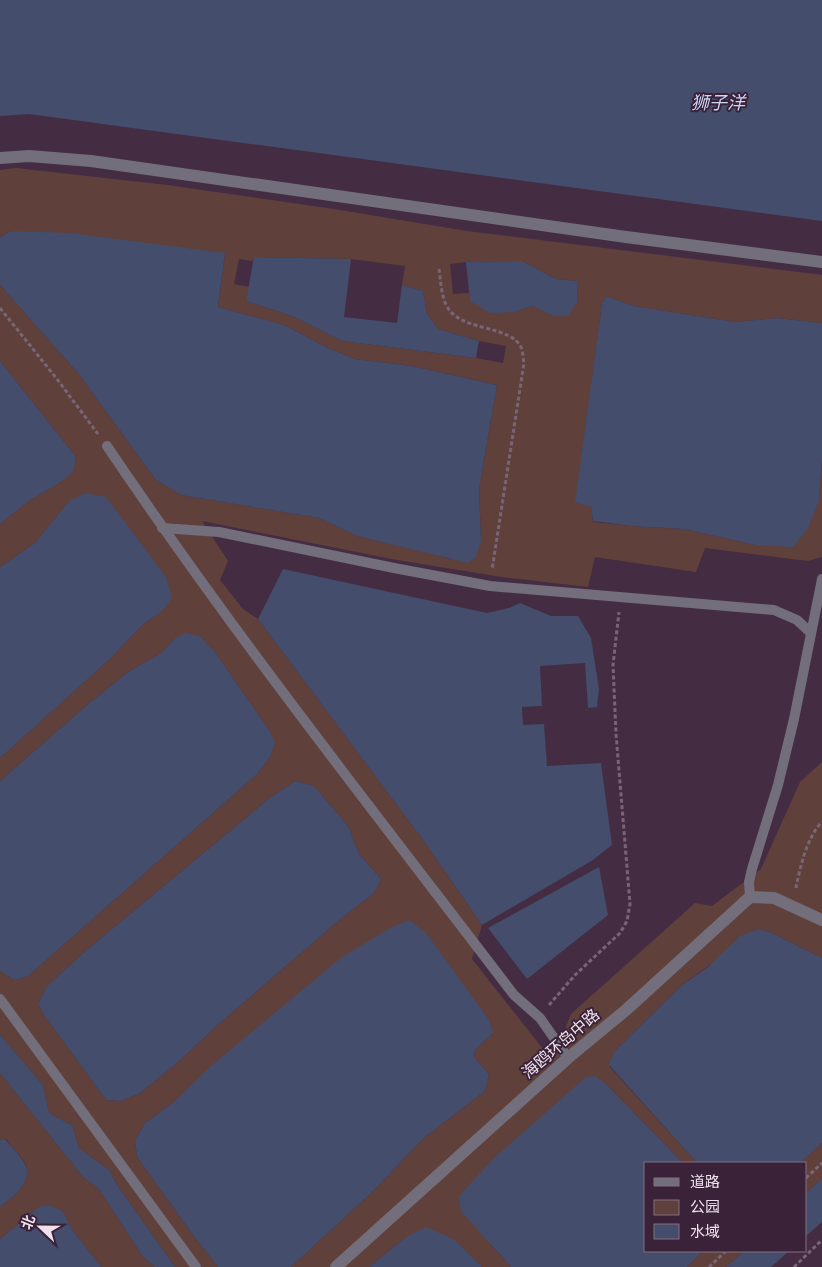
<svg xmlns="http://www.w3.org/2000/svg" width="822" height="1267" font-family="'Nunito Sans','Noto Sans SC',sans-serif">
<style>
.green{fill:#60403b;fill-rule:evenodd}
.water{fill:#444d6b}
.lines{fill:none;stroke-linecap:round;stroke-linejoin:round}
.path{stroke:#796577;stroke-width:3;stroke-dasharray:4 2.5;stroke-linecap:butt}
.service{stroke:#726e7c;stroke-width:10}
.minor{stroke:#726e7c;stroke-width:12}
.labels{text-anchor:middle;dominant-baseline:central;stroke-width:4;stroke-linejoin:round;paint-order:stroke}
.street-label{font-size:16px;fill:#f0e1ee;stroke:#3a2338}
.water-label{font-size:18px;font-style:italic;fill:#cad5f7;stroke:#3a2338}
</style>
<rect width="100%" height="100%" fill="#442d42"/>
<!-- green -->
<g class="green">
<path d="M16 168 167 185 334 209 467 231 822 275V323L778 318 735 322 634 306 606 296 602 304 576 501 591 507 593 522 631 526 684 529 755 545 819 500 822 460V557L808 561 705 548 696 572 595 557 588 587 502 577 397 560 202 521 228 561 220 580 243 609 258 619 426 844 482 925 472 959 547 1054 566 1041V1027L571 1014 695 903 712 906 761 869 800 782 822 762V958L772 933 759 929 681 986 613 1053 609 1066 697 1163H683L606 1084 493 1159 491 1245 511 1267H482L455 1240 406 1237 369 1267H291L369 1195 425 1137 485 1091 489 1074 474 1057 475 1050 493 1033 175 1101 145 1123 135 1140 137 1157 193 1235 218 1267H175L117 1185 109 1170 79 1148 72 1125 49 1113 43 1085 0 1035V971L14 980 27 977 257 774 270 757 269 730 215 652 200 636 175 638 161 653 128 672 87 705 0 781V758L111 658 140 627 161 612 69 501 35 543 0 567V524L30 500 58 484 72 472 76 457 0 361V285L78 373 156 480 181 495 319 518 357 536 417 550 450 559 481 541 479 489 497 385 412 366 355 359 328 348 284 325 218 307 225 254 11 231 0 237V170ZM255 257 351 259 405 266 402 285 423 291 427 314 438 329 479 341 506 346 503 363 476 358 342 341 292 316 246 301 249 287 234 284 239 259 253 261ZM522 261 556 279 578 281 577 302 567 316H553L533 306 515 312 471 301 469 293 453 294 450 264 466 262ZM295 781 314 786 348 826 359 854 381 879 374 893 343 917 221 1022 177 1063 139 1094 120 1101 106 1100 44 1015 38 1004 47 986 89 948 271 797Z"/>
<path d="M0 1073 83 1177 99 1189 143 1257 155 1267H101L71 1228 63 1211 40 1206 0 1239V1207C12 1198 32 1184 26 1165 23 1158 11 1146 6 1139L0 1140Z"/>
<polygon points="822,1143 822,1178 806,1193 806,1163 800,1163"/>
<polygon points="703,1251 744,1251 726,1267 687,1267"/>
</g>
<!-- water -->
<g class="water">
<polygon points="0,0 822,0 822,221 29,114 0,116"/>
<polygon points="11,231 70,233 225,253 218,307 284,325 328,348 355,359 412,366 497,385 479,489 481,541 476,557 468,563 357,536 319,518 181,495 156,480 78,373 0,285 0,237"/>
<polygon points="254,257 351,259 344,317 397,323 402,285 423,291 427,314 438,329 479,341 476,358 342,341 292,316 246,301"/>
<polygon points="522,261 556,279 578,281 577,302 568,316 553,316 533,306 515,312 490,313 470,301 466,262"/>
<polygon points="606,296 634,306 735,322 778,318 822,323 822,460 819,500 808,528 793,547 755,545 684,529 631,526 593,521 591,507 575,502 602,304"/>
<polygon points="0,361 76,457 73,472 58,484 30,500 0,524"/>
<polygon points="86,493 106,497 166,577 172,598 161,612 140,627 111,658 0,758 0,567 35,543 69,501"/>
<polygon points="283,569 487,613 509,608 520,603 551,616 578,616 591,638 599,689 597,707 588,708 585,663 540,666 542,706 522,707 523,725 544,724 547,766 601,763 612,845 593,860 482,925 426,844 258,619"/>
<polygon points="185,633 200,636 215,652 269,730 275,742 270,757 257,774 27,977 14,980 0,971 0,781 87,705 128,672 161,653 175,638"/>
<polygon points="295,781 314,786 348,826 359,854 381,879 374,893 343,917 221,1022 177,1063 139,1094 120,1101 106,1100 44,1015 38,1004 47,986 89,948 271,797"/>
<polygon points="599,867 608,915 527,979 488,928"/>
<polygon points="409,920 426,933 489,1020 493,1033 475,1050 474,1057 489,1074 485,1091 425,1137 369,1195 291,1267 218,1267 193,1235 137,1157 135,1140 145,1123 175,1101 212,1065 342,957 392,927"/>
<polygon points="759,929 772,933 822,958 822,1143 800,1163 697,1163 609,1065 613,1053 681,986 708,967 740,936"/>
<polygon points="0,1035 43,1085 49,1113 72,1125 79,1148 109,1170 117,1185 175,1267 155,1267 143,1257 99,1189 83,1177 0,1073"/>
<polygon points="595,1076 606,1084 683,1163 646,1163 646,1251 703,1251 687,1267 511,1267 461,1211 459,1196 493,1159 586,1077"/>
<path d="M5 1139C12 1147 20 1155 25 1164 34 1182 12 1198 0 1207V1140Z"/>
<polygon points="822,1178 822,1222 806,1236 806,1193"/>
<polygon points="40,1206 51,1206 63,1211 71,1228 101,1267 0,1267 0,1239"/>
<polygon points="426,1227 455,1240 482,1267 369,1267 406,1237"/>
<polygon points="744,1251 789,1251 771,1267 726,1267"/>
</g>
<g class="lines">
<!-- path -->
<g class="path">
<path d="M439 269C441 282 441 300 450 311 467 331 510 326 521 347 523 352 523 358 524 363L492 570"/>
<polyline points="0,308 57,379 98,434"/>
<path d="M796 888C800 867 807 837 822 822"/>
<polyline points="549,1005 575,975 620,933 627,921 630,904 616,734 613,665 619,612"/>
<polyline points="806,1178 822,1163"/>
<polyline points="709,1267 726,1251"/>
<polyline points="794,1267 822,1240"/>
</g>
<!-- service -->
<g class="service">
<path d="M107 446C234 635 376 814 514 995L540 1018 568 1058"/>
<polyline points="162,528 219,532 394,568 490,586 774,610 797,620 811,633"/>
<polyline points="750,897 749,882 752,869 778,785 794,719 822,579"/>
<polyline points="0,999 196,1267"/>
</g>
<!-- minor -->
<g class="minor">
<polyline points="0,158 29,156 91,161 626,237 822,262"/>
<polyline points="336,1267 568,1058 626,1010 750,897 774,898 822,920"/>
</g>
</g>
<g class="labels">
<!-- street labels -->
<g class="street-label">
<text transform="translate(561 1044) rotate(-41)">海鸥环岛中路</text>
</g>
<!-- water labels -->
<g class="water-label">
<text x="718" y="103">狮子洋</text>
</g>
</g>
<!-- legend -->
<rect x="644" y="1162" width="162" height="90" fill="#3a2338" stroke="#836f81"/>
<rect x="654" y="1178" width="25" height="8" fill="#726e7c" stroke="#836f81"/>
<text x="690" y="1187" font-size="15" fill="#f0e1ee">道路</text>
<rect x="654" y="1200" width="25" height="15" fill="#60403b" stroke="#836f81"/>
<text x="690" y="1212" font-size="15" fill="#f0e1ee">公园</text>
<rect x="654" y="1224" width="25" height="15" fill="#444d6b" stroke="#836f81"/>
<text x="690" y="1237" font-size="15" fill="#f0e1ee">水域</text>
<!-- north arrow -->
<g transform="translate(40 1227) rotate(292)" stroke="#3a2338" stroke-width="4" paint-order="stroke">
<path d="M0-4L9 19L0 12L-9 19Z" fill="#f0e1ee"/>
<text y="-8" font-size="14" font-weight="bold" text-anchor="middle" fill="#f0e1ee">北</text>
</g>
</svg>
